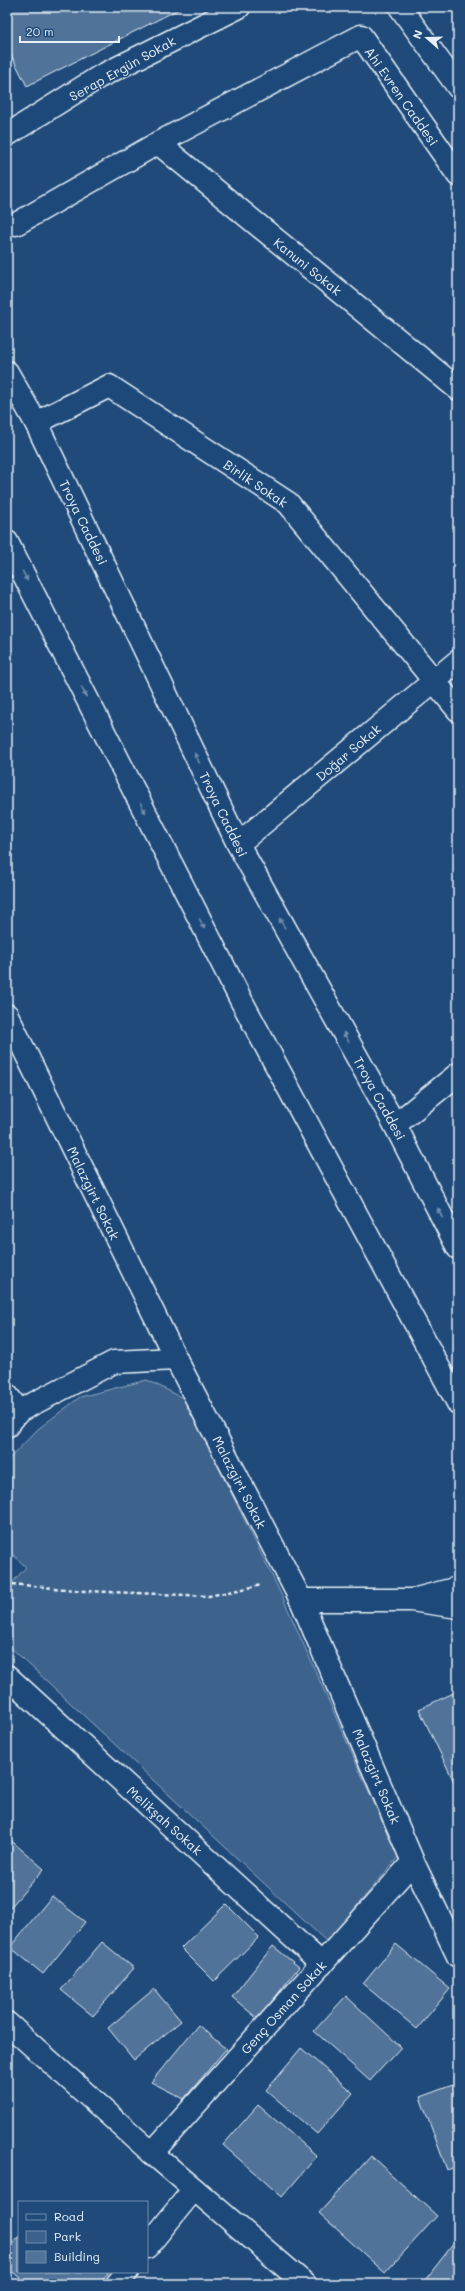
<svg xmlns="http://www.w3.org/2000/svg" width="465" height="2291" font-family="Mali,sans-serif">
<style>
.green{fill:#3c628c;stroke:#92aac2}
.building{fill:#517399;stroke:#e8f1f8}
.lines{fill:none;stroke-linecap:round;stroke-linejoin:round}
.minor-casing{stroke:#e8f1f8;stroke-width:25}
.major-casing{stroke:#e8f1f8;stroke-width:25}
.path{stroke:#e8f1f8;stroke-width:2.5;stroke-dasharray:4 3;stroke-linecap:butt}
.minor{stroke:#1f4a7a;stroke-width:22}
.major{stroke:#1f4a7a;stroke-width:22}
.oneway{fill:#6f8dac}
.labels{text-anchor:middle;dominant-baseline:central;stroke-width:3;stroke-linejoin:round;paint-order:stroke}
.street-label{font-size:13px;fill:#e8f1f8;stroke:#1f4a7a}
</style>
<rect width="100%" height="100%" fill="#1f4a7a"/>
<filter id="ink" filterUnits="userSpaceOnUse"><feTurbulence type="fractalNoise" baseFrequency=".025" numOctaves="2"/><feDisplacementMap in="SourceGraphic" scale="8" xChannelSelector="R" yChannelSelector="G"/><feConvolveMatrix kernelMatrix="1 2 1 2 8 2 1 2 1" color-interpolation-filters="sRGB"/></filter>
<g filter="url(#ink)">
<!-- green -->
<polygon class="green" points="147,1380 185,1399 283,1598 398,1857 327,1942 7,1644 7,1589 26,1567 7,1549 7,1461 38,1429 80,1397"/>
<!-- building -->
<g class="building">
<polygon points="7,7 181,7 181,8 27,86 7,47"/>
<polygon points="458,1691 458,1790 419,1709"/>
<polygon points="7,1837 44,1869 7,1911"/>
<polygon points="52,1896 85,1922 43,1974 10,1947"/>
<polygon points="226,1904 259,1937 214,1981 181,1948"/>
<polygon points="102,1942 134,1968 93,2016 61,1990"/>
<polygon points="396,1944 450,1989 417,2029 363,1984"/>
<polygon points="273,1946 299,1967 258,2019 232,1997"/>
<polygon points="154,1989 181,2021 134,2060 108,2028"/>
<polygon points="346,1996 401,2047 370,2081 314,2031"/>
<polygon points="198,2025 226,2049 184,2099 151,2082"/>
<polygon points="301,2048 353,2093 317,2134 266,2090"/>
<polygon points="458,2083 458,2166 447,2170 420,2097"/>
<polygon points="258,2105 317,2156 282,2197 223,2145"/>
<polygon points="371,2156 437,2216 385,2273 319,2213"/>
<polygon points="19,2236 19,2272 109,2272 99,2284 27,2284 7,2267 7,2250"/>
<polygon points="458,2238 458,2284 422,2284"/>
</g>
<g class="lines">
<defs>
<g id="minor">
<polyline points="400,7 458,87"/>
<polyline points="7,135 99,77 239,7"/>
<polyline points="158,143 458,389"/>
<polyline points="16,224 158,143 361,36 458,175"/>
<polyline points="36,423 109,386 288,503 458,710"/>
<polyline points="238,844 458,661"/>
<polyline points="7,1015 176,1359 301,1600 413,1862 458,1956"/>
<polyline points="395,1125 458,1074"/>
<polyline points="7,1395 19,1411"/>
<polyline points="7,1426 19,1411 114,1362 176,1359"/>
<polyline points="420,1598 458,1588"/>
<polyline points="301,1600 411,1600 458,1607"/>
<polyline points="7,1676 322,1964"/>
<polyline points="7,2023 152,2153 305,2284"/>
<polyline points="152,2153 413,1862"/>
<polyline points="147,2247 194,2189"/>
<polyline points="117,2284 127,2272"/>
</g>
<g id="major">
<polyline points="7,372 36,423 238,844 395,1125 458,1248"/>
<polyline points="7,542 241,1000 458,1403"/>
</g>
</defs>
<!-- minor casing -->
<use href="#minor" class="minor-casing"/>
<!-- major casing -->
<use href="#major" class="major-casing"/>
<!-- path -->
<polyline class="path" points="12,1584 85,1591 209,1596 262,1585"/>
<!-- minor -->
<use href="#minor" class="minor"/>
<!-- major -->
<use href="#major" class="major"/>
</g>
<!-- one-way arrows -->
<defs><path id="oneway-solid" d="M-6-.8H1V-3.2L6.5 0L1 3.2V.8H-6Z"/></defs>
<g class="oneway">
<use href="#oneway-solid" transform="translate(25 576) rotate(63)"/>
<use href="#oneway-solid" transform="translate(84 692) rotate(63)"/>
<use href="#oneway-solid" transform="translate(197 758) rotate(-116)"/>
<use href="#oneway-solid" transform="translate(143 808) rotate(63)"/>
<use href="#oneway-solid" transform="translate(282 923) rotate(-119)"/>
<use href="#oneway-solid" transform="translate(202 924) rotate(63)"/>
<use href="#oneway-solid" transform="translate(346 1037) rotate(-119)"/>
<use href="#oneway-solid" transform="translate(440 1213) rotate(-117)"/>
</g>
</g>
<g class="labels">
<!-- street labels -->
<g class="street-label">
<text transform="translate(122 68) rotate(-29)">Serap Ergün Sokak</text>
<text transform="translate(402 96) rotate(55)">Ahi Evren Caddesi</text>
<text transform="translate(308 266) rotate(39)">Kanuni Sokak</text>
<text transform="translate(256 483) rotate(34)">Birlik Sokak</text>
<text transform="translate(84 522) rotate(64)">Troya Caddesi</text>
<text transform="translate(348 752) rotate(-40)">Doğar Sokak</text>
<text transform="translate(224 814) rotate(64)">Troya Caddesi</text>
<text transform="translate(380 1098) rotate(61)">Troya Caddesi</text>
<text transform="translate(94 1193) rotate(64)">Malazgirt Sokak</text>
<text transform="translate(240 1482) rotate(63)">Malazgirt Sokak</text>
<text transform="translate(377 1776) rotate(67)">Malazgirt Sokak</text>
<text transform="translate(165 1820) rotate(42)">Melikşah Sokak</text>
<text transform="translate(283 2007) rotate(-48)">Genç Osman Sokak</text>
</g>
</g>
<!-- margin -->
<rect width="465" height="2291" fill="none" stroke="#1f4a7a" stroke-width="24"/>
<rect x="12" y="12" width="441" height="2267" fill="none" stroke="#e8f1f8" stroke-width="1.5" filter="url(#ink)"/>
<!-- legend -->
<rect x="18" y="2201" width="130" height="72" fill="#1f4a7a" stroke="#6f8dac"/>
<rect x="26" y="2214" width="20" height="6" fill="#1f4a7a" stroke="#6f8dac"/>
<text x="54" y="2221" font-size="12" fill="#e8f1f8">Road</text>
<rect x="26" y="2231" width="20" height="12" fill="#3c628c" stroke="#6f8dac"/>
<text x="54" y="2241" font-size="12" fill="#e8f1f8">Park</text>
<rect x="26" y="2251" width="20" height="12" fill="#517399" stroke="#6f8dac"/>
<text x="54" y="2261" font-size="12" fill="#e8f1f8">Building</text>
<!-- north arrow -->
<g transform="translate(427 38) rotate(290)" stroke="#1f4a7a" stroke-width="3" paint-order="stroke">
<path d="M0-3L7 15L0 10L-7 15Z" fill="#e8f1f8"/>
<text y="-6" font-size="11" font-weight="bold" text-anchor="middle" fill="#e8f1f8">N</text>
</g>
<!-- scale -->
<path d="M20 36v6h99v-6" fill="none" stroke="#e8f1f8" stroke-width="2"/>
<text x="26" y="36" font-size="12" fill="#e8f1f8" stroke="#1f4a7a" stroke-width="3" paint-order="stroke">20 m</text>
</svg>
